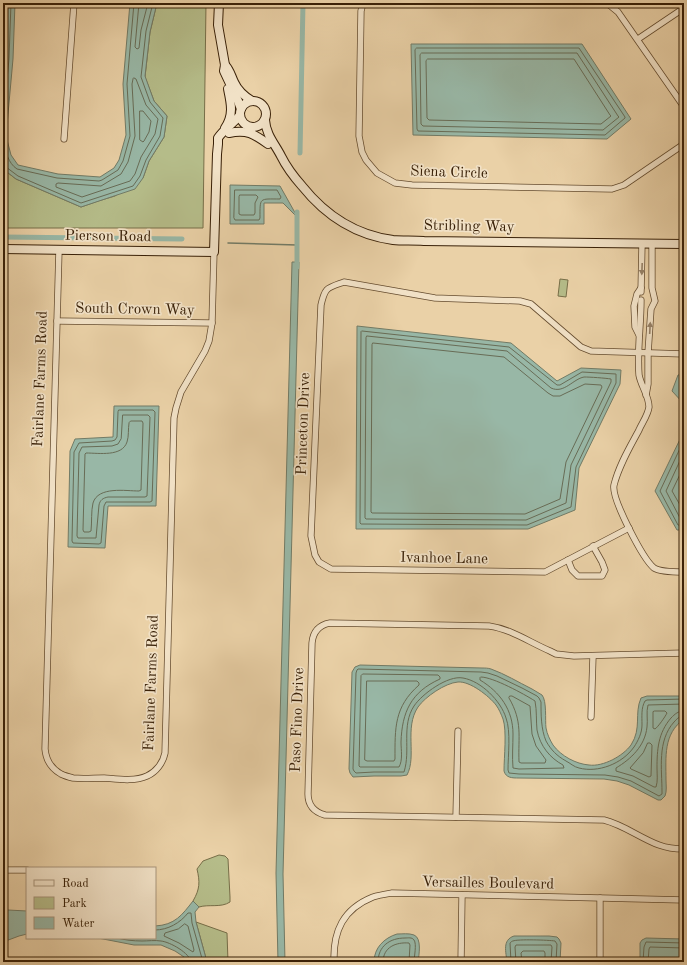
<svg xmlns="http://www.w3.org/2000/svg" width="687" height="965" font-family="'Old Standard TT',serif">
<style>
.green{fill:#b5bc89;stroke:#776e48}
.water{fill:#98b7a6;stroke:#727b66}
.lines{fill:none;stroke-linecap:round;stroke-linejoin:round}
.shore{stroke:#686c56;stroke-width:1}
.stream{stroke:#727b66;stroke-width:1.5}
.canal{stroke:#98b7a6;stroke-width:5}
.street-casing{stroke:#654c2f;stroke-width:7}
.secondary-casing{stroke:#392007;stroke-width:10}
.street{stroke:#f1e1c6;stroke-width:5.5}
.secondary{stroke:#f1e1c6;stroke-width:8}
.oneway{fill:#958066}
.labels{text-anchor:middle;dominant-baseline:central;stroke-width:3.5;stroke-linejoin:round;paint-order:stroke}
.street-label{font-size:15px;fill:#392007;stroke:#f1e1c6}
</style>
<rect width="100%" height="100%" fill="#ead1a7"/>
<filter id="stains"><feTurbulence type="fractalNoise" baseFrequency=".005" numOctaves="4"/><feColorMatrix values="0 0 0 0 .2 0 0 0 0 .09 0 0 0 0 .02 0 0 0 .5 -.17"/></filter>
<radialGradient id="worn" r=".72"><stop offset=".6" stop-color="#630" stop-opacity="0"/><stop offset="1" stop-color="#630" stop-opacity=".3"/></radialGradient>
<!-- green -->
<g class="green">
<polygon points="157,3 206,3 203,228 3,228 3,169 16,179 81,207 98,201 115,196 143,178 149,161 164,137 167,116 154,101 145,77 150,32"/>
<polygon points="560,279 568,280 566,297 558,296"/>
<path d="M219 855 225 856 228 859 230 897V902C221 908 209 904 199 907L193 901C200 889 200 882 197 869L203 861Z"/>
<polygon points="196,922 227,933 228,962 207,962"/>
</g>
<!-- water -->
<g class="water">
<polygon points="3,3 15,3 13,59 6,136 11,155 18,165 58,174 100,177 114,168 119,160 126,135 123,84 130,3 157,3 150,32 145,76 154,101 167,116 164,137 149,161 143,178 135,189 81,207 16,179 3,169"/>
<polygon points="411,44 582,44 631,119 607,139 413,135"/>
<polygon points="230,185 280,186 298,218 283,203 264,203 264,224 230,224"/>
<polygon points="292,262 299,262 283,874 285,962 278,962 276,873"/>
<polygon points="357,326 511,343 557,381 581,368 621,370 620,384 579,468 575,510 528,529 356,529"/>
<polygon points="684,374 684,404 672,391 678,375"/>
<polygon points="114,406 159,406 156,506 108,506 105,548 68,547 70,451 75,439 113,437"/>
<polygon points="684,431 684,530 677,530 655,491"/>
<path d="M360 665 482 668C485 668 488 668 491 669 505 674 518 682 532 689 535 691 539 693 542 695 547 701 545 720 546 728 547 734 550 740 553 745 561 756 576 764 589 765 603 767 623 756 631 745 642 728 634 714 641 698L647 696H684V719C663 734 666 757 666 780 666 785 667 791 665 796L661 800H658L629 785 617 781 604 779 519 778C512 778 506 778 504 771 504 757 507 731 503 719 501 714 499 709 496 705 489 696 470 681 458 682 445 683 425 697 418 707 404 728 417 756 407 775L401 776H374L353 777 350 773 349 769 352 672 355 667Z"/>
<path d="M193 901 199 907 195 912 196 922 207 962H188L184 957 175 951 161 945H134L98 938H155V926C175 925 182 915 193 901Z"/>
<polygon points="8,910 27,911 27,934 19,936 3,942 3,911"/>
<path d="M397 934C402 934 409 933 414 935 422 938 419 955 418 962H374C374 948 384 938 397 934Z"/>
<path d="M514 936H549L557 937 559 939 561 943 560 962H507C506 952 502 940 514 936Z"/>
<polygon points="646,938 684,939 684,962 640,962 640,943 642,940"/>
</g>
<g class="lines">
<!-- shore -->
<g class="shore">
<polyline points="139,3 135,47 137,49 139,48 141,30 148,3"/>
<polygon points="417,48 579,48 625,117 625,118 605,135 418,131 417,129 415,50"/>
<polygon points="422,53 577,53 618,116 619,117 603,130 423,126 421,124 420,55"/>
<polygon points="428,59 574,59 610,115 611,116 601,124 429,120 427,118 426,61"/>
<polyline points="3,66 6,3"/>
<polygon points="134,78 136,79 146,105 158,119 155,134 141,157 135,174 130,181 82,197 56,187 56,184 58,183 101,186 121,174 128,162 135,136 132,84 133,79"/>
<polygon points="140,111 143,111 151,121 149,132 144,141 143,142 140,140"/>
<polyline points="3,121 9,59 11,3"/>
<path d="M3 142C6 152 8 163 17 169L57 178 99 181 102 180 118 170 123 161 130 136 127 84 134 3"/>
<polyline points="3,167 6,167 18,176 81,203 133,186 140,176 146,160 160,136 163,118 150,102 141,77 146,31 153,3"/>
<path d="M235 190H277L281 197 280 199C259 199 260 197 260 218L259 220H235L234 218Z"/>
<polygon points="240,195 256,195 258,197 255,203 255,213 254,215 241,215 239,214 239,197"/>
<polygon points="362,331 509,347 557,385 560,385 582,372 616,374 616,383 576,467 571,507 527,525 361,524 360,523 361,332"/>
<path d="M367 336 507 351 551 388C564 394 573 379 584 377 590 377 605 378 611 379V382L571 465 566 503 526 520 366 519 365 518 366 338Z"/>
<polygon points="373,343 504,357 548,393 553,396 560,396 564,394 585,384 601,385 602,387 566,462 560,499 525,514 372,513 371,512 372,345"/>
<polygon points="119,410 153,410 155,412 152,501 150,502 106,502 104,506 101,543 99,544 73,543 72,541 74,452 79,443 112,441 115,440 117,437 118,412"/>
<path d="M123 415H148L150 417 147 496 145 497H108C103 498 100 500 99 505L96 538H78L77 536 79 453 82 447 112 446 118 444 121 439Z"/>
<path d="M131 421H142L143 423 141 490 139 491C126 491 98 486 93 503 91 511 92 522 91 531L89 532H84L83 530 85 454 86 453C99 453 122 457 127 442 129 436 128 429 129 423Z"/>
<polyline points="684,440 660,491 678,525 684,526"/>
<polyline points="684,452 666,491 681,520 684,521"/>
<polyline points="684,466 672,491 684,512"/>
<path d="M363 674 438 675 440 677V679C411 692 402 712 401 742 401 750 403 760 399 767H360L359 766 361 676Z"/>
<path d="M481 677C493 677 524 694 535 701 537 711 536 721 537 730 540 746 550 758 563 765L564 768 519 769 513 768C512 757 513 745 513 734 513 710 500 692 480 680V678Z"/>
<path d="M367 681H417L419 683V685C394 707 395 728 395 759L394 761H367L365 760Z"/>
<path d="M510 696H512L530 706 532 734 536 746 546 760 545 763H521L519 762C518 736 523 722 509 698Z"/>
<path d="M684 699 647 700 645 701C641 708 642 716 642 725 642 733 638 741 634 747 622 764 598 773 579 768 574 767 570 763 566 761 557 756 551 750 546 741 541 729 541 715 541 702L539 698 537 696 522 688 497 676 488 673 481 672 358 669 357 670 356 673 353 769 354 771 356 773 374 772H404C411 750 401 726 414 706 422 694 448 675 463 678 481 681 501 701 506 718 511 731 508 756 508 770L509 773 519 774 605 775 618 777 631 781 659 796 662 794V792C662 769 657 741 674 722 677 719 679 716 684 716"/>
<path d="M684 704 648 705C646 712 648 720 647 727 645 746 631 759 616 768V771L633 776 654 787H656C658 781 657 775 657 768 657 750 658 733 671 718 675 714 678 711 684 711"/>
<path d="M655 711H665L667 713C665 717 658 727 655 729L653 728V712Z"/>
<polygon points="648,743 650,743 652,745 651,776 649,777 631,769 630,768 643,753"/>
<polygon points="185,924 188,926 194,950 193,952 179,943 164,936 165,933 178,929"/>
<path d="M155 930C168 930 180 923 188 913H191L192 923 203 962"/>
<path d="M117 938C125 940 133 941 142 941 148 941 155 940 161 941 170 942 190 953 191 962"/>
<path d="M378 962C378 946 390 938 405 938 408 938 412 937 414 940 417 944 414 957 414 962"/>
<path d="M383 962C383 947 396 942 409 943L410 945 409 962"/>
<path d="M511 962 510 943C511 942 512 941 513 941 517 939 549 940 555 941L557 944 556 962"/>
<polyline points="516,962 515,947 516,945 551,945 552,947 551,962"/>
<polyline points="522,962 521,953 523,951 544,951 545,953 545,962"/>
<polyline points="643,962 644,947 646,942 684,943"/>
<polyline points="648,962 649,949 650,947 684,948"/>
</g>
<!-- stream -->
<polyline class="stream" points="228,243 297,245"/>
<!-- canal -->
<g class="canal">
<polyline points="300,153 303,3"/>
<polyline points="3,237 182,239"/>
<polyline points="297,267 297,212"/>
</g>
<defs>
<g id="street">
<polyline points="363,3 361,11 359,136 362,152 366,160 377,173 395,183 412,185 612,189 624,185 684,144"/>
<polyline points="607,3 618,12 684,107"/>
<polyline points="638,39 684,8"/>
<polyline points="64,139 74,3"/>
<path d="M59 250 45 749C46 760 52 769 61 774 65 776 69 777 73 778 83 779 94 778 104 778 117 779 134 782 147 776 156 772 163 763 165 753L174 418 176 408 181 392 205 351 209 341 212 323 214 252"/>
<polyline points="641,292 642,244"/>
<path d="M641 300C641 325 637 351 639 375 641 386 649 396 649 407 648 415 642 423 639 430 630 447 619 465 614 485 611 498 643 559 654 568 660 572 677 572 684 572"/>
<polyline points="57,321 212,323"/>
<polyline points="639,335 635,327 634,306 637,294 641,288"/>
<polyline points="646,395 648,384 648,353 651,309 655,301 652,288 652,244"/>
<path d="M629 528 545 572 331 569 319 562 315 555 311 536 321 305C325 287 327 288 344 282L435 298 520 301 531 304 581 347 591 351 684 354"/>
<polyline points="568,560 572,570 578,576 602,576 605,570 602,562 593,546"/>
<path d="M684 653 574 656 556 654 550 651C529 642 511 629 489 626L330 623C319 625 313 632 312 643L308 794C308 805 314 812 325 815L604 820C624 825 640 838 659 845 667 848 675 849 684 849"/>
<polyline points="591,717 593,656"/>
<polyline points="456,817 458,731"/>
<polyline points="3,870 27,870"/>
<path d="M334 962C333 931 343 909 373 897 379 895 386 894 392 893L684 900"/>
<polyline points="461,962 462,895"/>
<polyline points="600,962 600,898"/>
</g>
<g id="secondary">
<polyline points="219,3 218,25 225,65 224,71 238,101 241,109"/>
<path d="M225 65C230 70 231 76 234 82 238 91 244 96 252 101"/>
<circle cx="253" cy="114" r="13"/>
<path d="M265 120C266 135 275 144 281 156 287 168 294 177 302 186 326 216 355 235 393 240 403 241 413 240 424 241L684 244"/>
<path d="M225 128C234 115 231 103 228 89"/>
<path d="M229 133C247 129 254 134 268 144"/>
<path d="M3 249 214 252 217 154 218 144V138C224 129 233 124 240 115"/>
</g>
</defs>
<!-- street casing -->
<use href="#street" class="street-casing"/>
<!-- secondary casing -->
<use href="#secondary" class="secondary-casing"/>
<!-- street -->
<use href="#street" class="street"/>
<!-- secondary -->
<use href="#secondary" class="secondary"/>
</g>
<!-- one-way arrows -->
<defs><path id="oneway-solid" d="M-6-.8H1V-3.2L6.5 0L1 3.2V.8H-6Z"/></defs>
<g class="oneway">
<use href="#oneway-solid" transform="translate(642 269) rotate(92)"/>
<use href="#oneway-solid" transform="translate(650 328) rotate(-87)"/>
</g>
<g class="labels">
<!-- street labels -->
<g class="street-label">
<text transform="translate(449 173) rotate(2)">Siena Circle</text>
<text transform="translate(469 227) rotate(1)">Stribling Way</text>
<text transform="translate(108 237) rotate(1)">Pierson Road</text>
<text transform="translate(135 310) rotate(1)">South Crown Way</text>
<text transform="translate(41 379) rotate(-88)">Fairlane Farms Road</text>
<text transform="translate(304 424) rotate(-88)">Princeton Drive</text>
<text transform="translate(444 559) rotate(1)">Ivanhoe Lane</text>
<text transform="translate(152 683) rotate(-88)">Fairlane Farms Road</text>
<text transform="translate(298 720) rotate(-88)">Paso Fino Drive</text>
<text transform="translate(488 884) rotate(1)">Versailles Boulevard</text>
</g>
</g>
<!-- margin -->
<rect width="687" height="965" fill="none" stroke="#ead1a7" stroke-width="16"/>
<rect x="4" y="4" width="679" height="957" fill="none" stroke="#392007" stroke-width="2"/>
<rect x="8" y="8" width="671" height="949" fill="none" stroke="#392007"/>
<!-- legend -->
<rect x="26" y="867" width="130" height="72" fill="#f1e1c6" stroke="#a7947a"/>
<rect x="34" y="880" width="20" height="6" fill="#f1e1c6" stroke="#a7947a"/>
<text x="62" y="887" font-size="12" fill="#392007">Road</text>
<rect x="34" y="897" width="20" height="12" fill="#b5bc89" stroke="#a7947a"/>
<text x="62" y="907" font-size="12" fill="#392007">Park</text>
<rect x="34" y="917" width="20" height="12" fill="#98b7a6" stroke="#a7947a"/>
<text x="62" y="927" font-size="12" fill="#392007">Water</text>
<rect width="100%" height="100%" filter="url(#stains)"/>
<rect width="100%" height="100%" fill="url(#worn)"/>
</svg>
